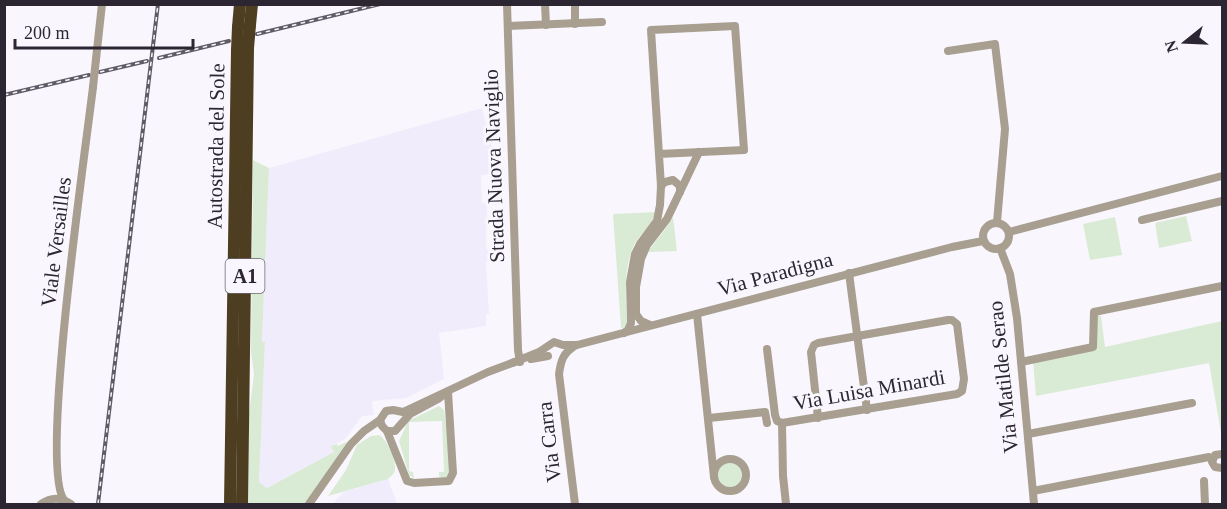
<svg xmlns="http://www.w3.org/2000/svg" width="1227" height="509" font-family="Georgia,serif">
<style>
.built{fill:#f1ecfb}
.green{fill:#daebd5}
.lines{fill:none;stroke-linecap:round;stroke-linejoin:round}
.minor{stroke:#a89f91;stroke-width:8}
.highway{stroke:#4e3e21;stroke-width:12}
.rail-casing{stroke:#605c67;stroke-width:4}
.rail{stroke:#f9f7fd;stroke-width:1.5;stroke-dasharray:4.5;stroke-linecap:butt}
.minor-bridge{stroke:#a89f91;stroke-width:8}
.highway-bridge{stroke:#4e3e21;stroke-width:12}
.labels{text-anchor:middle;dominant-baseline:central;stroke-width:6;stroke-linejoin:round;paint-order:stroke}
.shield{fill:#f9f7fd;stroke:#69656f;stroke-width:1.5}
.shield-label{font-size:20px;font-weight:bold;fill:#2b2632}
.street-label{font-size:21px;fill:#2b2632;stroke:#f9f7fd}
</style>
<rect width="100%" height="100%" fill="#f9f7fd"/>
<!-- built -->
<g class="built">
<polygon points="482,108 499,173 481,175 482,203 487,203 486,248 489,251 489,258 486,262 489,314 486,314 486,326 439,333 444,379 406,398 372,401 374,415 362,416 345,439 332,446 334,452 267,488 259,482 265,343 262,342 269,168"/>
<polygon points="388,479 397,504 333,504 344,492"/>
</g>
<!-- green -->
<g class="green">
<polygon points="253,160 269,168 262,342 265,342 259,482 267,488 334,452 331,446 337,444 338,446 346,442 347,444 306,504 248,504 249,414 254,374 251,352"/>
<path d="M656 212C652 226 639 234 633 247 623 271 626 302 627 327L621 328 613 214Z"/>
<polygon points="1186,216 1192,241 1159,248 1155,223"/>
<path d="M673 217 677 251 648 252C656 240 666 230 673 217Z"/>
<polygon points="1115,217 1122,255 1090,260 1083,224"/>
<polygon points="1096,315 1101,316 1105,347 1222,321 1222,439 1209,363 1036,396 1033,361 1095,349"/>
<polygon points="439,406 444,410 452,469 449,476 444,479 439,476 439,472 444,472 442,421 409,422 409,471 413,472 414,478 409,475 399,441 408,421"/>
<path d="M379 435C387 439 397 462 395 471 393 475 391 476 388 479L328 496 346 470 357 445 371 436Z"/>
<circle cx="731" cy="475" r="13"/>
</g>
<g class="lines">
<!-- minor -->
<g class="minor">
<polyline points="507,4 518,350 520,362"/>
<polyline points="545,4 546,25"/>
<polyline points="575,4 575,24"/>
<polyline points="508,26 602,22"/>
<polyline points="948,51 995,44 1005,129 997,222"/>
<polyline points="96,59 102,4"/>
<polyline points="661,186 665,182 673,180 680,186 680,192"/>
<polyline points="1142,220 1222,201"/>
<circle cx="996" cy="236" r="13"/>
<polyline points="1009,232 1222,176"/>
<polyline points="1000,248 1010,274 1017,318 1034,504"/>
<polyline points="849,273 867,410"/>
<polyline points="697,314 714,477"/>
<polyline points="650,325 641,321 636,314 636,287 641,259 647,245 667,219 699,152"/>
<polyline points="624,333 628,330 631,323 630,282 635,254 640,244 657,221 660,205 661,186 651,30 735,26 744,150 659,154"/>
<polyline points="767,349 775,415 777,421 782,423 783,476 786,504"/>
<polyline points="531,359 548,356"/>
<polyline points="1021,362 1093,347 1094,312 1222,286"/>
<polyline points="512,363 539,352 554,342 563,345 577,345 952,247 983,241"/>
<polyline points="446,393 438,399 410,414 395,431 387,431 382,426 380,420 386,411 393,410 403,412 488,372 515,362"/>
<polyline points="709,418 765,412 767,423"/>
<polyline points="782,423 957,394 962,391 964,379 957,324 952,320 948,320 818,343 814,345 811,352 818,418"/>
<polyline points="387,431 407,481 414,483 449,481 453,473 448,392"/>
<polyline points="1028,434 1192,403"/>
<polyline points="1222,454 1215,455 1212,462 1215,467 1222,468"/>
<circle cx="730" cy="475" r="16"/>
<polyline points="1204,481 1205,504"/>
<polyline points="1033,491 1209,457 1212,460"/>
<path d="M64 500C39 467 86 147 93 87"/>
<path d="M41 504C51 497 61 497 71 504"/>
<polyline points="309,504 351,444 364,431 380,420"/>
<path d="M575 504 559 374C561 360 563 353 576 345"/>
</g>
<!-- highway -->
<g class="highway">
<polyline points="250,25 252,4"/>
<polyline points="238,27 240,4"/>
<polyline points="230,504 237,50"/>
<polyline points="242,504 248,48"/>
</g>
<defs>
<g id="rail">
<polyline points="257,34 380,4"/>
<polyline points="159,58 229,41"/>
<polyline points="100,72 147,61"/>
<polyline points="4,95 89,75"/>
<polyline points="98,504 158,4"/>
</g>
</defs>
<!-- rail casing -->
<use href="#rail" class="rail-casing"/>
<!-- rail -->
<use href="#rail" class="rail"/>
<!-- minor-bridge -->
<polyline class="minor-bridge" points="93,87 96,59"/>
<!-- highway-bridge -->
<g class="highway-bridge">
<polyline points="248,48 250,25"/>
<polyline points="237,50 238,27"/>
</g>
</g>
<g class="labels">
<!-- shield labels -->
<rect class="shield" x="225.5" y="259" width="39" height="34" rx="4.5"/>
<g class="shield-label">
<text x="245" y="276">A1</text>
</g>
<!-- street labels -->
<g class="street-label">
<text transform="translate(216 146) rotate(-89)">Autostrada del Sole</text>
<text transform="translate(494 166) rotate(-92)">Strada Nuova Naviglio</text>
<text transform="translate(56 242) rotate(-83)">Viale Versailles</text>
<text transform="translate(775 274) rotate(-15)">Via Paradigna</text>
<text transform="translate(1003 377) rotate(-96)">Via Matilde Serao</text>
<text transform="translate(869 390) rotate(-10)">Via Luisa Minardi</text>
<text transform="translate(549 442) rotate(-97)">Via Carra</text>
</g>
</g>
<!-- border -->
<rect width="1227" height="509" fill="none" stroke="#2b2632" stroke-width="12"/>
<!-- north arrow -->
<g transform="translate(1185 42) rotate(252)" stroke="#f9f7fd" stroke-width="4.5" paint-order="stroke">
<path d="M0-4.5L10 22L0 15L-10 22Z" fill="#2b2632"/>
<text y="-9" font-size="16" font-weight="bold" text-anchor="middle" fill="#2b2632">N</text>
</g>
<!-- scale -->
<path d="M15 39v9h178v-9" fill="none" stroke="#2b2632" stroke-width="3"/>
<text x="24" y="39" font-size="18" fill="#2b2632" stroke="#f9f7fd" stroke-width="4.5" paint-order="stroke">200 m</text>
</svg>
